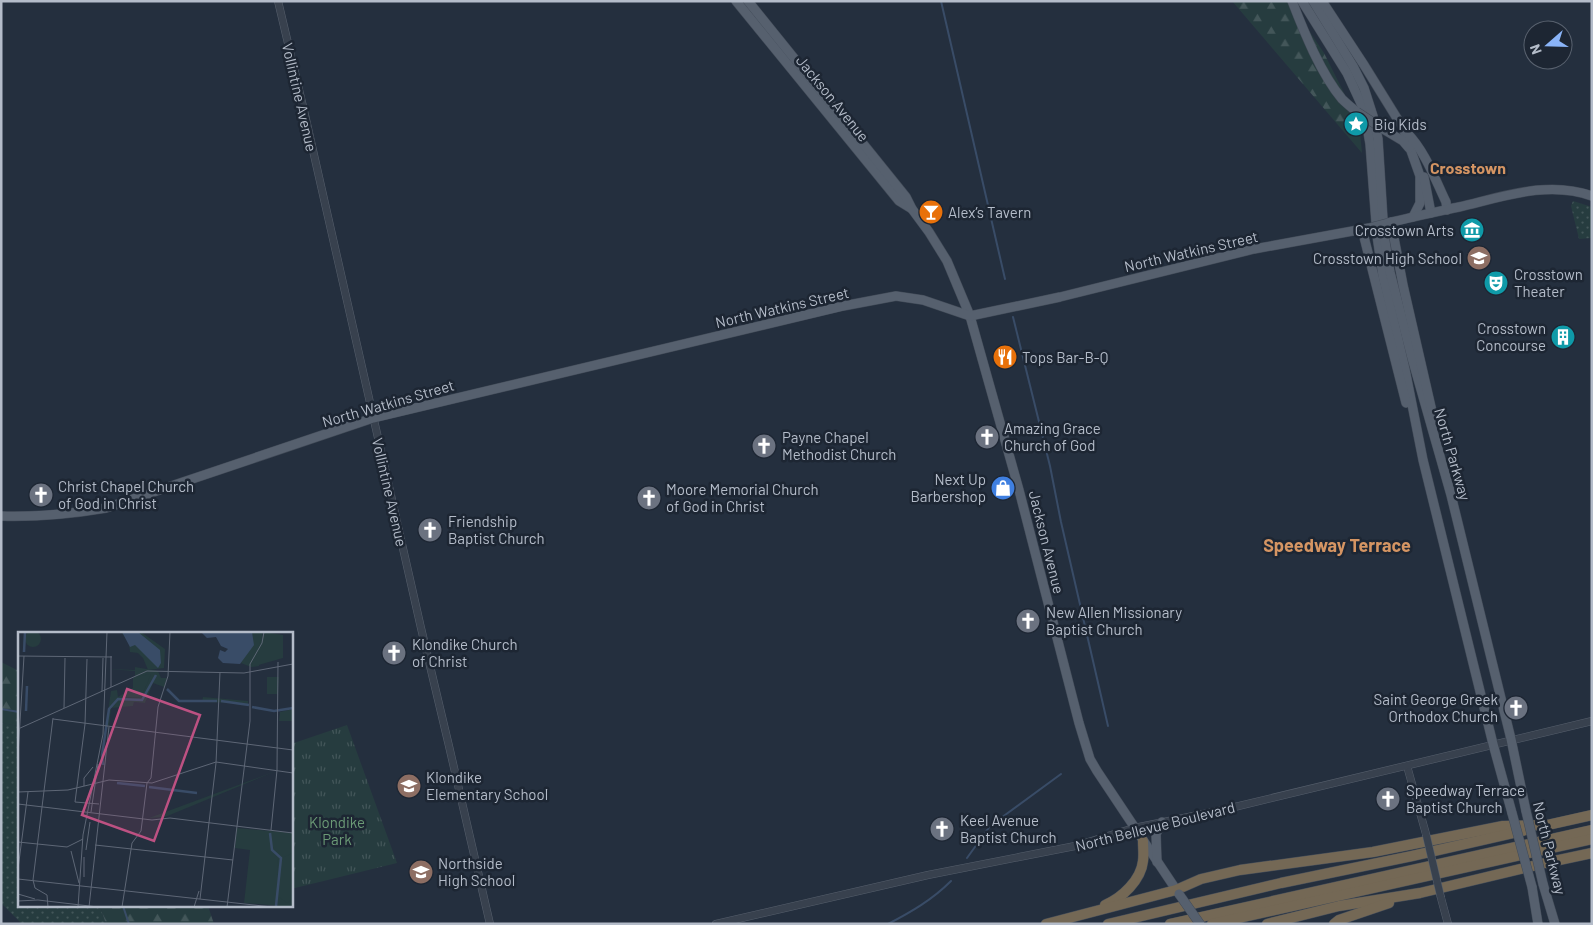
<svg xmlns="http://www.w3.org/2000/svg" width="1593" height="925" font-family="Barlow,sans-serif">
<style>
.grass{fill:url(#grass-dots)}
.forest{fill:url(#forest-firs)}
.park{fill:url(#park-tufts)}
.lines{fill:none;stroke-linecap:round;stroke-linejoin:round}
.stream{stroke:#394c67;stroke-width:2}
.minor-casing{stroke:#565f6c;stroke-width:8}
.major-casing{stroke:#414a57;stroke-width:10}
.highway-casing{stroke:#434c59;stroke-width:11}
.minor{stroke:#38414e;stroke-width:7}
.major{stroke:#56606e;stroke-width:9}
.highway{stroke:#746855;stroke-width:10}
.minor-bridge-casing{stroke:#565f6c;stroke-width:8;stroke-linecap:butt}
.major-bridge-casing{stroke:#414a57;stroke-width:10;stroke-linecap:butt}
.minor-bridge{stroke:#38414e;stroke-width:7}
.major-bridge{stroke:#56606e;stroke-width:9}
.labels{text-anchor:middle;dominant-baseline:central;stroke-width:5;stroke-linejoin:round;paint-order:stroke}
.street-label{font-size:15px;fill:#b4bcc9;stroke:#1d2633}
.poi-label{font-size:15px;fill:#b4bcc9;stroke:#1d2633;text-anchor:start}
.park-label{font-size:15px;fill:#6b9a76;stroke:#1d2633}
.neighbourhood-label{font-size:16px;font-weight:bold;fill:#d59563;stroke:#1d2633}
.quarter-label{font-size:18px;font-weight:bold;fill:#d59563;stroke:#1d2633}
.inset-river{fill:none;stroke:#394c67;stroke-width:2.5}
.inset-road{fill:none;stroke:#5e6776;stroke-width:1}
.view{fill:#bd5182;fill-opacity:0.15;stroke:#bd5182;stroke-width:2.5}
.inset-edge{fill:none;stroke:#b4bcc9;stroke-width:2.5}
</style>
<defs>
<pattern id="grass-dots" width="8" height="8" patternUnits="userSpaceOnUse" patternTransform="scale(1.25)"><rect width="8" height="8" fill="#263c3f"/><path d="M2 2h.1M6 6h.1" fill="none" stroke="#435659" stroke-width="1.8" stroke-linecap="round"/></pattern>
<pattern id="forest-firs" width="22" height="20" patternUnits="userSpaceOnUse" patternTransform="scale(1.25)"><rect width="22" height="20" fill="#263c3f"/><path d="M5 1l3.5 6h-7zM16 11l3.5 6h-7z" fill="#435659"/></pattern>
<pattern id="park-tufts" width="24" height="20" patternUnits="userSpaceOnUse" patternTransform="scale(1.25)"><rect width="24" height="20" fill="#263c3f"/><path d="M3 7l-1-3M5 7V3M7 7l1-3M15 17l-1-3M17 17v-4M19 17l1-3" fill="none" stroke="#435659"/></pattern>
</defs>
<rect width="100%" height="100%" fill="#242f3e"/>
<!-- grass -->
<g class="grass">
<polygon points="1573,201 1592,207 1592,238 1579,239 1571,206"/>
<polygon points="1,723 19,726 19,906 100,906 106,924 22,924 1,903"/>
</g>
<!-- forest -->
<g class="forest">
<polygon points="1232,1 1289,1 1324,53 1359,123 1362,153"/>
<polygon points="1,662 19,671 19,726 1,723"/>
<polygon points="100,906 208,906 214,924 106,924"/>
</g>
<!-- park -->
<polygon class="park" points="347,725 397,863 291,889 291,744"/>
<g class="lines">
<!-- stream -->
<g class="stream">
<polyline points="941,1 1005,279"/>
<polyline points="1013,317 1050,466 1061,522 1108,726"/>
<polyline points="1,709 19,712"/>
<polyline points="967,858 990,826 1061,774"/>
<polyline points="123,906 129,924"/>
<path d="M888 924C911 912 932 900 951 881"/>
</g>
<defs>
<g id="minor">
<polyline points="278,1 305,115 421,628 449,746 490,924"/>
<polyline points="1407,766 1426,834"/>
<polyline points="1441,898 1448,924"/>
<polyline points="716,924 928,875 1075,846 1134,828 1218,811 1592,721"/>
</g>
<g id="major">
<polyline points="736,1 899,201 912,209"/>
<polyline points="748,1 906,197 912,209 929,232 947,261 970,316 1019,490 1079,723 1090,759 1097,771 1179,894"/>
<path d="M1292 1C1304 32 1321 74 1342 99 1347 104 1352 108 1357 112"/>
<polyline points="1302,1 1347,73 1364,110 1370,144 1377,236 1383,276 1405,369 1423,460 1493,744 1512,813"/>
<polyline points="1313,1 1353,66 1364,88 1373,116 1378,139 1384,235 1390,272 1412,358 1451,495 1511,739 1526,811"/>
<polyline points="1322,1 1364,65 1403,128 1420,176 1420,203 1413,217"/>
<polyline points="1383,129 1403,141 1409,148"/>
<path d="M1407 133C1425 151 1435 179 1446 202L1447 210"/>
<polyline points="1424,177 1431,213"/>
<polyline points="1391,222 1403,285 1434,420"/>
<path d="M1388 223C1412 217 1436 212 1459 207 1502 197 1548 180 1592 196"/>
<polyline points="1362,229 1406,403"/>
<path d="M1 516C37 517 71 514 106 508L373 418 843 306 896 296 923 300 970 316 1060 297 1254 249 1369 228"/>
<polyline points="1157,862 1156,834 1162,822"/>
<polyline points="1543,884 1555,924"/>
<polyline points="1532,887 1538,924"/>
</g>
<g id="highway">
<polyline points="1543,826 1592,815"/>
<path d="M1105 905C1122 898 1141 880 1143 861 1144 855 1143 847 1143 841"/>
<polyline points="1046,924 1176,890 1201,879 1240,870 1373,852 1503,826 1548,825"/>
<polyline points="1108,924 1281,883 1412,856 1526,830"/>
<polyline points="1170,924 1592,830"/>
<polyline points="1212,924 1592,839"/>
<polyline points="1267,924 1339,906 1420,893 1545,863 1592,853"/>
<polyline points="1334,924 1339,920 1389,903"/>
</g>
</defs>
<!-- minor casing -->
<use href="#minor" class="minor-casing"/>
<!-- major casing -->
<use href="#major" class="major-casing"/>
<!-- highway casing -->
<use href="#highway" class="highway-casing"/>
<!-- minor -->
<use href="#minor" class="minor"/>
<!-- major -->
<use href="#major" class="major"/>
<!-- highway -->
<use href="#highway" class="highway"/>
<defs>
<polyline id="minor-bridge" points="1426,834 1441,898"/>
<g id="major-bridge">
<polyline points="1357,112 1383,129"/>
<polyline points="1369,228 1388,223"/>
<polyline points="1526,811 1543,884"/>
<polyline points="1512,813 1532,887"/>
<polyline points="1179,894 1200,924"/>
</g>
</defs>
<!-- minor-bridge casing -->
<use href="#minor-bridge" class="minor-bridge-casing"/>
<!-- major-bridge casing -->
<use href="#major-bridge" class="major-bridge-casing"/>
<!-- minor-bridge -->
<use href="#minor-bridge" class="minor-bridge"/>
<!-- major-bridge -->
<use href="#major-bridge" class="major-bridge"/>
</g>
<!-- icons -->
<defs>
<symbol id="sight-disc" viewBox="-11 -11 22 22"><circle r="9.5" fill="#0f9aa8" stroke="#1d2633"/><path d="M0-6L1.8-2.2L6-1.7L2.9 1.2L3.7 5.4L0 3.3L-3.7 5.4L-2.9 1.2L-6-1.7L-1.8-2.2Z" fill="#fff"/></symbol>
<symbol id="bar-disc" viewBox="-11 -11 22 22"><circle r="9.5" fill="#e8710a" stroke="#1d2633"/><path d="M-6-5H6L.8 .8V4.5H3.5V6h-7V4.5H-.8V.8Z" fill="#fff"/></symbol>
<symbol id="museum-disc" viewBox="-11 -11 22 22"><circle r="9.5" fill="#0f9aa8" stroke="#1d2633"/><path d="M0-6L6-3V-2H-6V-3ZM-5-1h2V3h-2ZM-1-1h2V3h-2ZM3-1h2V3H3ZM-6 4H6V6H-6Z" fill="#fff"/></symbol>
<symbol id="school-disc" viewBox="-11 -11 22 22"><circle r="9.5" fill="#8d6e63" stroke="#1d2633"/><path d="M0-5L7-2L0 1L-7-2ZM-4 1L0 2.5L4 1V4Q0 6-4 4Z" fill="#fff"/></symbol>
<symbol id="theatre-disc" viewBox="-11 -11 22 22"><circle r="9.5" fill="#0f9aa8" stroke="#1d2633"/><path d="M-5-5.5Q0-4 5-5.5V0Q5 5 0 6Q-5 5-5 0ZM-3.3-2.5H-1v1.5H-3.3ZM1-2.5H3.3v1.5H1ZM-2.8 1Q0 5.5 2.8 1Z" fill="#fff"/></symbol>
<symbol id="building-disc" viewBox="-11 -11 22 22"><circle r="9.5" fill="#0f9aa8" stroke="#1d2633"/><path d="M-4-6H4V6H1V3H-1V6H-4ZM-2.5-4.3h1.7v1.8h-1.7ZM.8-4.3h1.7v1.8H.8ZM-2.5-1h1.7V.8h-1.7ZM.8-1h1.7V.8H.8Z" fill="#fff"/></symbol>
<symbol id="restaurant-disc" viewBox="-11 -11 22 22"><circle r="9.5" fill="#e8710a" stroke="#1d2633"/><path d="M-5-6h1v4h1v-4h1v4h1v-4h1v5L-1.5 .5V6h-2V.5L-5-1ZM5-6V6H3V1.5H1.5Q1.5-4 5-6Z" fill="#fff"/></symbol>
<symbol id="church-disc" viewBox="-11 -11 22 22"><circle r="9.5" fill="#6b7280" stroke="#1d2633"/><path d="M-1.2-6h2.4v3.5h3.3v2.4h-3.3V6h-2.4V-.1h-3.3v-2.4h3.3Z" fill="#fff"/></symbol>
<symbol id="shop-disc" viewBox="-11 -11 22 22"><circle r="9.5" fill="#3f7fe0" stroke="#1d2633"/><path d="M-5-2.5h2.3a2.7 3.5 0 0 1 5.4 0H5L5.5 6h-11ZM-1.5-2.5h3a1.5 2.3 0 0 0-3 0Z" fill="#fff"/></symbol>
</defs>
<g fill-rule="evenodd">
<use href="#sight-disc" x="1342" y="110" width="28" height="28"/>
<use href="#bar-disc" x="917" y="198" width="28" height="28"/>
<use href="#museum-disc" x="1458" y="216" width="28" height="28"/>
<use href="#school-disc" x="1465" y="244" width="28" height="28"/>
<use href="#theatre-disc" x="1482" y="269" width="28" height="28"/>
<use href="#building-disc" x="1549" y="323" width="28" height="28"/>
<use href="#restaurant-disc" x="991" y="343" width="28" height="28"/>
<use href="#church-disc" x="973" y="423" width="28" height="28"/>
<use href="#church-disc" x="750" y="432" width="28" height="28"/>
<use href="#shop-disc" x="989" y="474" width="28" height="28"/>
<use href="#church-disc" x="27" y="481" width="28" height="28"/>
<use href="#church-disc" x="635" y="484" width="28" height="28"/>
<use href="#church-disc" x="416" y="516" width="28" height="28"/>
<use href="#church-disc" x="1014" y="607" width="28" height="28"/>
<use href="#church-disc" x="380" y="639" width="28" height="28"/>
<use href="#church-disc" x="1502" y="694" width="28" height="28"/>
<use href="#school-disc" x="395" y="772" width="28" height="28"/>
<use href="#church-disc" x="1374" y="785" width="28" height="28"/>
<use href="#church-disc" x="928" y="815" width="28" height="28"/>
<use href="#school-disc" x="407" y="858" width="28" height="28"/>
</g>
<g class="labels">
<!-- street labels -->
<g class="street-label">
<text transform="translate(300 97) rotate(77)">Vollintine Avenue</text>
<text transform="translate(833 98) rotate(51)">Jackson Avenue</text>
<text transform="translate(1191 251) rotate(-13)">North Watkins Street</text>
<text transform="translate(782 307) rotate(-13)">North Watkins Street</text>
<text transform="translate(388 403) rotate(-16)">North Watkins Street</text>
<text transform="translate(1453 454) rotate(74)">North Parkway</text>
<text transform="translate(390 492) rotate(77)">Vollintine Avenue</text>
<text transform="translate(1047 542) rotate(76)">Jackson Avenue</text>
<text transform="translate(1155 826) rotate(-14)">North Bellevue Boulevard</text>
<text transform="translate(1550 848) rotate(76)">North Parkway</text>
</g>
<!-- poi labels -->
<g class="poi-label">
<text x="1374" y="124">Big Kids</text>
<text x="948" y="212">Alex’s Tavern</text>
<text x="1454" y="230" text-anchor="end">Crosstown Arts</text>
<text x="1462" y="258" text-anchor="end">Crosstown High School</text>
<text x="1514" y="274">Crosstown<tspan x="1514" dy="17">Theater</tspan></text>
<text x="1546" y="328" text-anchor="end">Crosstown<tspan x="1546" dy="17">Concourse</tspan></text>
<text x="1022" y="357">Tops Bar-B-Q</text>
<text x="1004" y="428">Amazing Grace<tspan x="1004" dy="17">Church of God</tspan></text>
<text x="782" y="437">Payne Chapel<tspan x="782" dy="17">Methodist Church</tspan></text>
<text x="986" y="479" text-anchor="end">Next Up<tspan x="986" dy="17">Barbershop</tspan></text>
<text x="58" y="486">Christ Chapel Church<tspan x="58" dy="17">of God in Christ</tspan></text>
<text x="666" y="489">Moore Memorial Church<tspan x="666" dy="17">of God in Christ</tspan></text>
<text x="448" y="521">Friendship<tspan x="448" dy="17">Baptist Church</tspan></text>
<text x="1046" y="612">New Allen Missionary<tspan x="1046" dy="17">Baptist Church</tspan></text>
<text x="412" y="644">Klondike Church<tspan x="412" dy="17">of Christ</tspan></text>
<text x="1498" y="699" text-anchor="end">Saint George Greek<tspan x="1498" dy="17">Orthodox Church</tspan></text>
<text x="426" y="777">Klondike<tspan x="426" dy="17">Elementary School</tspan></text>
<text x="1406" y="790">Speedway Terrace<tspan x="1406" dy="17">Baptist Church</tspan></text>
<text x="960" y="820">Keel Avenue<tspan x="960" dy="17">Baptist Church</tspan></text>
<text x="438" y="863">Northside<tspan x="438" dy="17">High School</tspan></text>
</g>
<!-- park labels -->
<g class="park-label">
<text x="337" y="822">Klondike<tspan x="337" dy="17">Park</tspan></text>
</g>
<!-- neighbourhood labels -->
<g class="neighbourhood-label">
<text x="1468" y="167">Crosstown</text>
</g>
<!-- quarter labels -->
<g class="quarter-label">
<text x="1337" y="545">Speedway Terrace</text>
</g>
</g>
<!-- overview -->
<g transform="translate(18 632)">
<rect width="275" height="275" fill="#242f3e"/>
<path d="M124 41H134L123 66 100 65 115 56V46Z" fill="#263c3f"/>
<path d="M7 7a8 8 0 1 1 16 0a8 8 0 1 1-16 0ZM234 0H245L241 34 233 35 223 31ZM117 35 140 39 143 46H149L146 55 135 51 127 71 116 70 115 74 93 76 91 94 88 93 93 59 99 58 100 65 123 66 133 42 117 45V39L89 37 117 38ZM185 65 230 69V74L223 71 184 70ZM258 139 147 185 131 186Z" fill="#263c3f"/>
<path d="M103 0H123L147 17 146 36 130 38 125 26 120 21 112 20 111 11ZM246 0 265 3V26L233 35ZM249 45H261L260 62H249ZM275 77V89H261L262 80ZM219 196 275 201V275L226 271 232 218 217 216Z" fill="#263c3f"/>
<path d="M275 221 273 268 269 271 261 265 259 228Z" fill="#263c3f"/>
<path d="M104 0H120L142 18 143 31 140 36 117 13 112 15ZM183 0H234L236 13 222 32 205 31 200 26 202 18 207 20 210 17 203 14 198 5 189 6Z" fill="#394c67"/>
<path class="inset-river" d="M6 20 7 0M149 57 161 69H199M203 69 231 73M234 75 256 79 275 76M8 79 9 54M85 133 84 123 91 77 100 67 124 68 138 43M99 151 127 154M131 155 179 161M252 201 254 218 263 226 258 274"/>
<path class="inset-road" d="M0 24 94 25M69 27 67 92 57 170 81 172M93 55V24M84 59 85 26M46 76 47 26M35 87 275 118M0 97 129 39 226 41 275 32M0 123 6 24M259 138 260 30M66 154V146L75 135M0 160 50 158 91 148 134 151 198 130 275 141M0 172 134 188 152 186 275 201M73 180 80 132M253 198 259 138M0 210 49 215 65 207M77 213 215 228M68 218 72 190M53 219 61 251M0 237 10 160M66 245V225M0 247 254 275M15 248 35 86M15 248 17 256 29 263 30 275M0 262 17 267M182 267 198 131 202 40M0 269 20 268 80 275M60 275 65 203 85 102 89 0M71 275 91 95M104 275 114 211 123 199 129 151 133 146 140 75 150 44 152 0M176 275 181 259M209 275 232 89V32L244 11 246 0"/>
<path class="view" d="M109 57 182 83 136 209 64 183Z"/>
<rect width="275" height="275" class="inset-edge"/>
</g>
<!-- border -->
<rect width="1593" height="925" fill="none" stroke="#b4bcc9" stroke-width="5"/>
<!-- north arrow -->
<g transform="translate(1548 45) rotate(250)"><circle r="24" fill="#1d2633" stroke="#59626f"/>
<path d="M0-4L9 19L0 12L-9 19Z" fill="#8ab4f8"/>
<text y="-8" font-size="14" font-weight="bold" text-anchor="middle" fill="#b4bcc9">N</text>
</g>
</svg>
